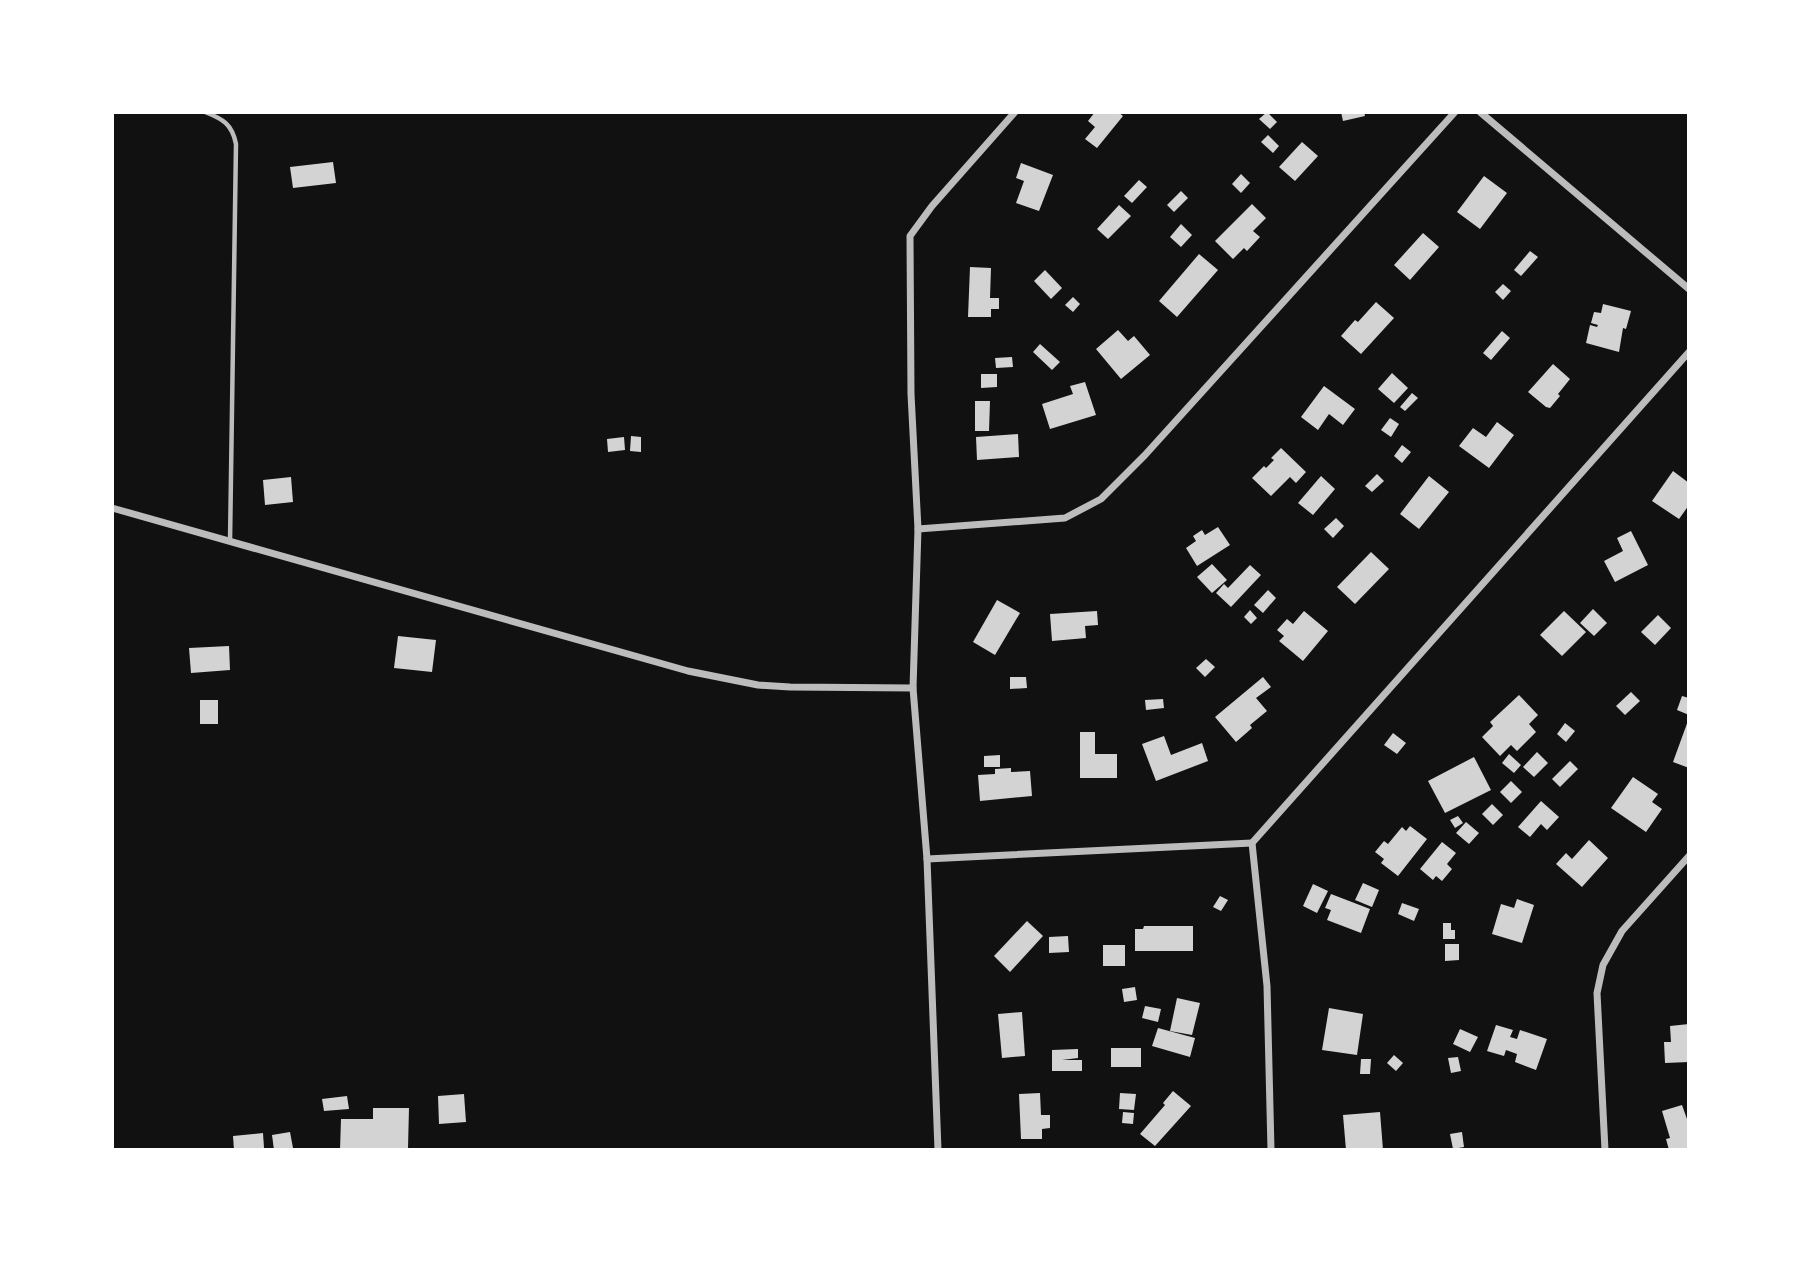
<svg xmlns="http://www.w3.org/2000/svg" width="1801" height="1262" font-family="'Noto Sans',sans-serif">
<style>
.building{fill:#d3d3d3}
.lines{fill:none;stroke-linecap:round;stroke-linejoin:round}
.service{stroke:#bcbcbc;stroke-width:4.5}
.minor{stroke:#bcbcbc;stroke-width:7}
</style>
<rect width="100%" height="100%" fill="#111"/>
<!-- building -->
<g class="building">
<polygon points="1095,112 1118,112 1123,116 1097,148 1085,139 1095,127 1088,121"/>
<polygon points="1267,112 1277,122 1270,129 1259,119"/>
<polygon points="1341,112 1364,112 1365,116 1343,121"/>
<polygon points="1268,135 1279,146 1273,153 1261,142"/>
<polygon points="1302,142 1318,156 1295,181 1279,167"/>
<polygon points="333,162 336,183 293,188 290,167"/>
<polygon points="1021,163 1053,175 1039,211 1016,203 1024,181 1016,178"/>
<polygon points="1241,174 1250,183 1241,193 1232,184"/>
<polygon points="1484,176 1507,193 1480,229 1457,212"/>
<polygon points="1139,180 1147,187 1132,203 1124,196"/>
<polygon points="1181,191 1188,198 1174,212 1167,205"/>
<polygon points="1252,204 1266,218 1253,231 1260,237 1247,251 1244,248 1233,259 1215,241"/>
<polygon points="1119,205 1131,216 1108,239 1097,229"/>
<polygon points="1181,224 1192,235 1181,247 1170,237"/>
<polygon points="1423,233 1439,247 1410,280 1394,265"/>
<polygon points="1530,251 1538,257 1521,276 1514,270"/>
<polygon points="1199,254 1218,270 1177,317 1159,301"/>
<polygon points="970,267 991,268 990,298 999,298 999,309 991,309 991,317 968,317"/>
<polygon points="1045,270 1062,288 1051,299 1034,281"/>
<polygon points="1503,284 1511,291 1503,300 1495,292"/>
<polygon points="1073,297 1080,304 1073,312 1065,305"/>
<polygon points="1376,302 1394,318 1361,354 1341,336 1355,320 1358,322"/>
<polygon points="1603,304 1631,311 1626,329 1623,328 1619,352 1586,343 1590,325 1597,327 1598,325 1591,323 1594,312 1601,313"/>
<polygon points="1118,330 1128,341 1134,336 1150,355 1121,379 1096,349"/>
<polygon points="1502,331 1510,338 1491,360 1483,353"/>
<polygon points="1040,344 1060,362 1052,370 1033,352"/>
<polygon points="1012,357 1013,367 996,368 995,358"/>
<polygon points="1553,364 1570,379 1558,394 1560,396 1550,408 1546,407 1528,392"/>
<polygon points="1392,373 1408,388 1394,403 1378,389"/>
<polygon points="981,374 997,374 997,387 981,388"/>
<polygon points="1085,382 1096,415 1050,429 1042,404 1073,394 1070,386"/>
<polygon points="1324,386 1355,409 1343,425 1329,414 1318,430 1301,417"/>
<polygon points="1412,393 1418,398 1405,411 1400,407"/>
<polygon points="975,401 990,401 989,431 975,431"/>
<polygon points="1390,418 1399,424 1391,437 1381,430"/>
<polygon points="1497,422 1514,435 1489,468 1459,446 1473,428 1486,437"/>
<polygon points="1018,434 1019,457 977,460 976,437"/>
<polygon points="631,436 641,437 641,452 630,451"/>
<polygon points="624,437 625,450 608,452 607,439"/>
<polygon points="1402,445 1411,452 1402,463 1394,456"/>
<polygon points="1281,448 1306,472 1296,483 1290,477 1271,496 1252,478 1264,466 1266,468 1274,460 1271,458"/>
<polygon points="1673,471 1689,483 1689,505 1679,519 1652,501"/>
<polygon points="1377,474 1384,481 1372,492 1365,486"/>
<polygon points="1321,476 1335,489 1313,515 1298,503"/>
<polygon points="1429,476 1449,492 1419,529 1400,514"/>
<polygon points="291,477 293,502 265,505 263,480"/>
<polygon points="1336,518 1344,526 1333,538 1324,529"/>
<polygon points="1218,527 1230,545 1197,566 1186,548 1196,541 1193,536 1202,530 1205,535"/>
<polygon points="1631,531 1648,565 1615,582 1604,561 1623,551 1617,538"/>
<polygon points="1371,552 1389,569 1355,604 1337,587"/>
<polygon points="1212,564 1227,580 1212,593 1197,577"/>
<polygon points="1250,565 1261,575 1231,607 1216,593 1224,584 1228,588"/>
<polygon points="1268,590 1276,598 1263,613 1254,605"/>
<polygon points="997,600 1020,613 995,655 973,642"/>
<polygon points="1593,609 1607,623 1594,636 1580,623"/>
<polygon points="1250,610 1257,618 1251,624 1244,617"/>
<polygon points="1097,611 1098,625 1085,626 1086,638 1052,641 1050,614"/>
<polygon points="1304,611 1328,631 1303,661 1279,641 1284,636 1277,630 1287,619 1293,624"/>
<polygon points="1564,611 1586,632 1562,656 1540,635"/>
<polygon points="1658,615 1671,628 1655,645 1641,632"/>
<polygon points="398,636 436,640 432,672 394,668"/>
<polygon points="229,646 230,670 191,673 189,648"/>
<polygon points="1206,659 1215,667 1205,677 1196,668"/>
<polygon points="1010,677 1026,677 1027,688 1010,689"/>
<polygon points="1263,677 1271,687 1256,698 1267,711 1250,725 1252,728 1236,742 1215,717"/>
<polygon points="1631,692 1640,701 1625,715 1616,706"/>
<polygon points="1519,695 1538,715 1529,724 1536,732 1517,751 1511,745 1500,756 1482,737 1493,726 1490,722"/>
<polygon points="1682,696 1689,698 1689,715 1677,710"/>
<polygon points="1163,699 1164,708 1146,710 1145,700"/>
<rect x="200" y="700" width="18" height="24"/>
<polygon points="1689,718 1689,768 1673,762"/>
<polygon points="1565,723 1575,731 1566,742 1557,734"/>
<polygon points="1080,732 1095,732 1095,754 1117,754 1117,778 1080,778"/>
<polygon points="1393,733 1406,743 1397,754 1384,745"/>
<polygon points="1164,736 1171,755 1202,743 1208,761 1156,781 1142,744"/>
<polygon points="1537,752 1548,763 1534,777 1523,767"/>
<polygon points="1509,754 1521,765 1514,773 1502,763"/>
<polygon points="1000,755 1000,767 984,767 984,756"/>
<polygon points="1474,757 1491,790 1445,813 1428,781"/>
<polygon points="1570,761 1578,769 1560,787 1552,779"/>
<polygon points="1011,768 1011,772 1030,771 1032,796 980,801 978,775 995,774 995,769"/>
<polygon points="1633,777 1658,794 1652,802 1662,809 1646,832 1611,808"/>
<polygon points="1511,781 1522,792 1511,803 1500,792"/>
<polygon points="1541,801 1559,817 1547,830 1541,824 1530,837 1518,827"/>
<polygon points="1492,804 1503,815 1493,825 1482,814"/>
<polygon points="1458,816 1463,823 1455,828 1450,820"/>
<polygon points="1466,822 1479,833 1469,844 1456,833"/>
<polygon points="1410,826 1427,839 1398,876 1381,863 1384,859 1375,852 1384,841 1388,844 1402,827 1406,831"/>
<polygon points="1589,840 1608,858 1582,887 1556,864 1566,853 1572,859"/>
<polygon points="1442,842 1456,853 1447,864 1452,869 1442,881 1436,876 1433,880 1420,869"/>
<polygon points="1363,883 1379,890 1372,907 1355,900"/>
<polygon points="1313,884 1328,891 1317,913 1303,906"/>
<polygon points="1331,894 1370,909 1361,933 1327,920 1331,910 1325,908"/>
<polygon points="1220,896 1228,900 1221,911 1213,907"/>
<polygon points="1517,899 1534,905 1522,943 1492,934 1501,904 1514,908"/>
<polygon points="1402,903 1419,909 1414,921 1398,914"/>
<polygon points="1027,921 1043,936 1010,972 994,956"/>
<polygon points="1443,923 1451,923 1451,930 1455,930 1455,939 1443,939"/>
<polygon points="1144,926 1193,926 1193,951 1135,951 1135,929 1143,929"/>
<polygon points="1068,936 1069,952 1049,953 1049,937"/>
<polygon points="1445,944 1459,944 1459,960 1445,961"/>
<rect x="1103" y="945" width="22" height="21"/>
<polygon points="1135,987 1137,1000 1124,1002 1122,989"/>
<polygon points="1177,998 1200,1003 1192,1035 1170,1031"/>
<polygon points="1145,1006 1161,1009 1158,1022 1142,1018"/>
<polygon points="1329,1008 1363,1014 1357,1055 1322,1050"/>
<polygon points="1022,1012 1025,1056 1002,1058 998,1014"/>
<polygon points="1689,1024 1689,1062 1665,1063 1664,1042 1671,1042 1670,1026"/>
<polygon points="1496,1025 1513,1030 1510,1037 1517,1039 1520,1030 1547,1039 1536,1070 1515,1062 1517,1054 1506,1050 1504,1056 1487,1051"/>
<polygon points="1158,1028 1195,1038 1190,1057 1152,1046"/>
<polygon points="1460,1029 1478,1037 1470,1052 1453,1044"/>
<rect x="1111" y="1048" width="30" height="19"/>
<polygon points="1078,1049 1078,1058 1062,1060 1082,1060 1082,1071 1052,1071 1052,1050"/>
<polygon points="1394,1055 1403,1063 1396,1071 1387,1063"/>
<polygon points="1458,1057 1461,1071 1451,1073 1448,1058"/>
<polygon points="1361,1059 1371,1059 1370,1074 1360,1074"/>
<polygon points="1173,1091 1191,1106 1155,1146 1140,1134 1165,1105 1163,1103"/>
<polygon points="1040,1093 1041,1115 1050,1115 1050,1128 1042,1129 1042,1139 1021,1139 1019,1094"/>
<polygon points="1120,1093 1136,1094 1134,1110 1119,1109"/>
<polygon points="464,1094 466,1122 439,1124 438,1096"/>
<polygon points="347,1096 349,1109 324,1111 322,1099"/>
<polygon points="1682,1105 1687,1119 1689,1118 1689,1150 1669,1150 1666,1139 1670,1138 1662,1111"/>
<polygon points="373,1108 409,1108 408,1148 340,1150 341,1119 373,1119"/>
<polygon points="1123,1112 1134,1113 1133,1124 1122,1123"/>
<polygon points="1380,1112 1383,1150 1346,1150 1343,1115"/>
<polygon points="290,1132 293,1148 274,1150 272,1135"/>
<polygon points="1462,1132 1464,1147 1453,1149 1450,1134"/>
<polygon points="263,1133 264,1148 234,1150 233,1136"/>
</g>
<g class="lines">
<!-- service -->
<path class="service" d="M205 112C223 119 232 124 236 144L230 542"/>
<!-- minor -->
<g class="minor">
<polyline points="1480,112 1689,289"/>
<polyline points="112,508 688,671 758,685 790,687 913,688"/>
<polyline points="918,529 1065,518 1101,499 1145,455 1455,112"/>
<polyline points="927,859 1252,843"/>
<polyline points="938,1150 927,859 913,688 918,529 911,394 910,236 932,206 1015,112"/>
<polyline points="1271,1150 1267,986 1252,843 1689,352"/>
<polyline points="1605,1150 1597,993 1603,965 1622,931 1689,856"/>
</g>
</g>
<!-- border -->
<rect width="1801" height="1262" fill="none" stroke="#ffffff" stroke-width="228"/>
</svg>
